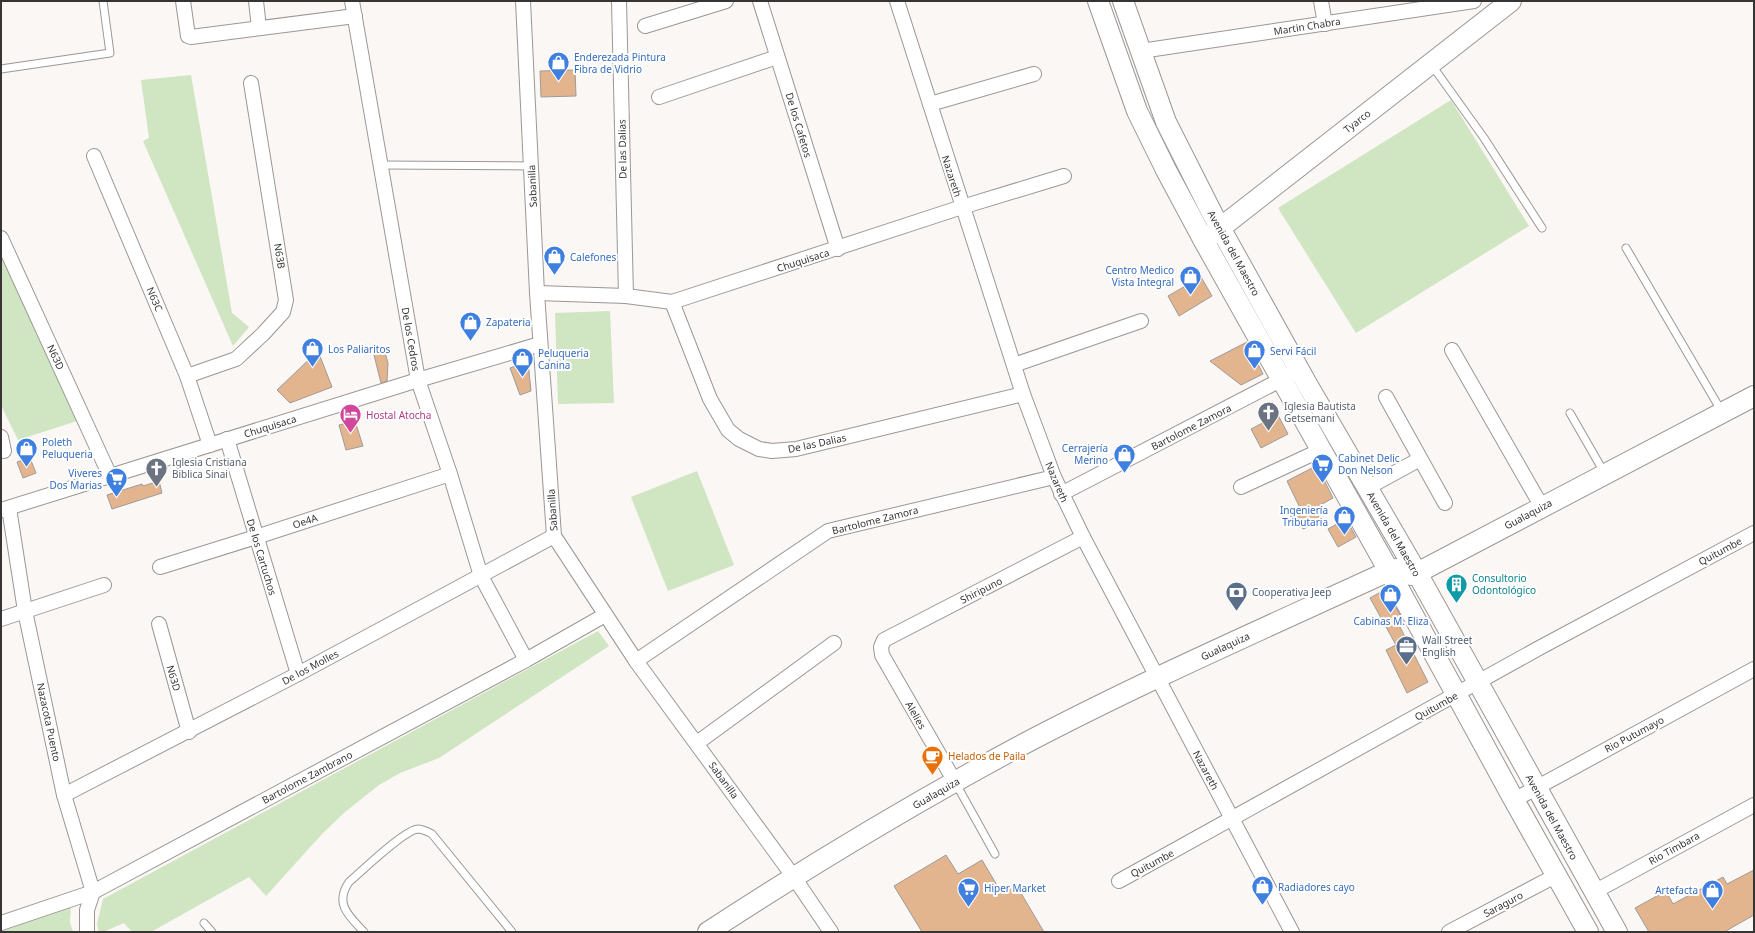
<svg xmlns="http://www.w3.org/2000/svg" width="1755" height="933" font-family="'Noto Sans',sans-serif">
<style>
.green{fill:#d0e5c1}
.building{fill:#e3b58f;stroke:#9e9b98}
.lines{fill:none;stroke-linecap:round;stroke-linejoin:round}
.lane-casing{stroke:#9b9795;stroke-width:9}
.street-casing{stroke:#9b9795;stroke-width:16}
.secondary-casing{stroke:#9b9795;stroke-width:22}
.lane{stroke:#fff;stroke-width:7}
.street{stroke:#fff;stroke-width:14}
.secondary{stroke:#fff;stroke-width:20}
.labels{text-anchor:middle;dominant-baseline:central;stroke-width:4;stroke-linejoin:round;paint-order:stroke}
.street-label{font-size:10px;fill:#373534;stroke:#fff}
.shop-label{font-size:10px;fill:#366cbe;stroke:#fff;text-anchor:start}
.worship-label{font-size:10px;fill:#5b616d;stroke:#fff;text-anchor:start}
.hotel-label{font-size:10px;fill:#b23c85;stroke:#fff;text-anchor:start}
.culture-label{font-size:10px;fill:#0d838f;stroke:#fff;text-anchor:start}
.service-label{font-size:10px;fill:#4e5e75;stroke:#fff;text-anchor:start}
.food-label{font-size:10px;fill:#c56008;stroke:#fff;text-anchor:start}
</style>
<rect width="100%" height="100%" fill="#faf7f4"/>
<!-- green -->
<g class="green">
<polygon points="191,75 232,313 249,327 233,346 143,141 149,138 141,80"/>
<polygon points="1451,100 1529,226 1356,333 1278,208"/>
<polygon points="1,248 77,421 18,440 1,405"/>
<polygon points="610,311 614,403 558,404 555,313"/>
<polygon points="697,471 734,565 668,591 631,497"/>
<polygon points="598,631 609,646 439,758 400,773 379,785 345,812 322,834 266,896 249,877 151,932 132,932 124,923 103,932 99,932 97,924 103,899"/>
<polygon points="71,903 70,922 73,932 1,932 1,923"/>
</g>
<!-- building -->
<g class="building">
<polygon points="575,70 576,96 541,97 540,71"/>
<polygon points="1201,277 1212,296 1179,316 1168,296"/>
<polygon points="1247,342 1263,374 1241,385 1210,361"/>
<polygon points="384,349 388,363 387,381 381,383 373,351"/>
<polygon points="318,351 332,387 290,403 277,390"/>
<polygon points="528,362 531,391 520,395 510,368"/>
<polygon points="1278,415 1288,434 1261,448 1251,429"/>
<polygon points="355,421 363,446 346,450 339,425"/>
<polygon points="30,458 36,473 23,478 17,462"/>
<polygon points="1314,467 1319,470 1333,498 1315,508 1321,521 1303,529 1297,516 1303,514 1287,481"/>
<polygon points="159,481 162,493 112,509 107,495 142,484 143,486"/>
<polygon points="1346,519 1356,537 1338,547 1328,529"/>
<polygon points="1386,589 1404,622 1399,625 1428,682 1407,693 1386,650 1396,645 1370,598"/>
<polygon points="946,855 958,874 982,860 1001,892 1015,883 1044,932 922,932 894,886"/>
<polygon points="1754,870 1754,915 1724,932 1649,932 1635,908 1666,891 1673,904 1723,877 1727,884"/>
</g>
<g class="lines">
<defs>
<g id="lane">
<polyline points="1431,64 1484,138 1542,228"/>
<polyline points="1,69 110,53 103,1"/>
<polyline points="381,165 531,166"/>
<polyline points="1626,248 1722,412"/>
<polyline points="1570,413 1605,474"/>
<polyline points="955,782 995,854"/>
<polyline points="204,923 212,932"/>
<path d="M364 932C349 916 334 904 349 882 362 871 404 830 418 829 423 829 428 832 432 834L512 932"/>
</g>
<g id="street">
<polyline points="183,1 188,36 191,37 355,16"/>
<polyline points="256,1 259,28"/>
<polyline points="352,1 418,380 450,474 481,576 526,660"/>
<polyline points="523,1 537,293 554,536 636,661 793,876 831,932"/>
<polyline points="619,1 626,296"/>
<polyline points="760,1 838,249"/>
<polyline points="897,1 1023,394 1054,477 1083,537 1292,932"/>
<polyline points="1321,1 1325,24"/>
<polyline points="645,26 726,1"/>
<polyline points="1141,51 1474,1"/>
<polyline points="659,97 777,57"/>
<polyline points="930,104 1034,74"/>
<polyline points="94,156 187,376 210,445"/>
<polyline points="1,238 110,476"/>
<polyline points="537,293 626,296 672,302 962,207 1064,176"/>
<polyline points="672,302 710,399 728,430 739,439 759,449 772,451 796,449 1023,394"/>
<polyline points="1452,350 1542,507"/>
<polyline points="1014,365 1141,321"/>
<polyline points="187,376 236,359 263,334 283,312 286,300 251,83"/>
<polyline points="1386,397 1445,503"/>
<polyline points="1,437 4,451"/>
<polyline points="227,439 298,674"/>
<polyline points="1241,487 1321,450"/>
<polyline points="1367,488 1420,459"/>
<polyline points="1061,494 1290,375"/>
<polyline points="9,508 25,611 64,795 93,892 87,910 87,932"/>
<polyline points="1,510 418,380 540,344"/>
<polyline points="160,567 256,537 450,474"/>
<polyline points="1,619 104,585"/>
<polyline points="159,624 189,732"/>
<polyline points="636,661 828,531 1054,477"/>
<polyline points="697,743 834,643"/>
<polyline points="955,782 882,655 881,647 884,640 1083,537"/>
<polyline points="64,795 298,674 554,536"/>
<polyline points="1514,800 1754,669"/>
<polyline points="1119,881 1541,647 1754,533"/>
<polyline points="1594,892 1754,805"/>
<polyline points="1,923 93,892 526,660 605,615"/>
<polyline points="1449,932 1557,875"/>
</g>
<g id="secondary">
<polyline points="1098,1 1137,111 1166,170 1204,241 1389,571 1514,800 1588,932"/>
<polyline points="1123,1 1166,122 1213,215 1307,384 1417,573 1617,932"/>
<polyline points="1210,236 1511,1"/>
<path d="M708 932C809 866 912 804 1018 747 1139 683 1265 628 1389 571L1396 569 1411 575 1417 573 1754 396"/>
</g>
</defs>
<!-- lane casing -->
<use href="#lane" class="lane-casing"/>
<!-- street casing -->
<use href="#street" class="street-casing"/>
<!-- secondary casing -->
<use href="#secondary" class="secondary-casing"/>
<!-- lane -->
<use href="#lane" class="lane"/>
<!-- street -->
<use href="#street" class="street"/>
<!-- secondary -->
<use href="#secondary" class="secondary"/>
</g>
<!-- icons -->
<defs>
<symbol id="shop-pin" viewBox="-11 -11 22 30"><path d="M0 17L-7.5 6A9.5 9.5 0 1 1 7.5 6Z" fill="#3f7fe0" stroke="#fff"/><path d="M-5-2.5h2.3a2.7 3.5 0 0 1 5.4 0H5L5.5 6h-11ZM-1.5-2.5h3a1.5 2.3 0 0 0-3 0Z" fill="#fff"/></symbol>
<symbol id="church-pin" viewBox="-11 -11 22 30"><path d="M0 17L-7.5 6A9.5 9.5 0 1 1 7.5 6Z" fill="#6b7280" stroke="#fff"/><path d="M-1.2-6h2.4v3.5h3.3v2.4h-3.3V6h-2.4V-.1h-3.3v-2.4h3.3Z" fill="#fff"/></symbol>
<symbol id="hotel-pin" viewBox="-11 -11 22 30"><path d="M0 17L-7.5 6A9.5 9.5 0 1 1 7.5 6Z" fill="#d1479c" stroke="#fff"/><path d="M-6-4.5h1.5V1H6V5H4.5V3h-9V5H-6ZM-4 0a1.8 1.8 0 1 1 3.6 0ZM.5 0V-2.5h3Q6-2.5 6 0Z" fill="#fff"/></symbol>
<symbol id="supermarket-pin" viewBox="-11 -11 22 30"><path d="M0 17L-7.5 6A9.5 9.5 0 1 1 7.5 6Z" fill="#3f7fe0" stroke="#fff"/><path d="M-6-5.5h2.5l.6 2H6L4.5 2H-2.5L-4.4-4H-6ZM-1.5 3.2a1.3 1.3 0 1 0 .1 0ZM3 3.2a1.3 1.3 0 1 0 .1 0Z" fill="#fff"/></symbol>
<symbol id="building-pin" viewBox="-11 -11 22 30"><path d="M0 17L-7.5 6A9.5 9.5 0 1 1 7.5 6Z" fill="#0f9aa8" stroke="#fff"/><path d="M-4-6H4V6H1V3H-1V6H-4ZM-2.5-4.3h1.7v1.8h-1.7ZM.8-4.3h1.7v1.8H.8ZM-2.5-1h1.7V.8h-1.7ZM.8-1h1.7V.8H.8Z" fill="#fff"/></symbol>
<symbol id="bank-pin" viewBox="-11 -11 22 30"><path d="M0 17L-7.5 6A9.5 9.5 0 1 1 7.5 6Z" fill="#5c6f8a" stroke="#fff"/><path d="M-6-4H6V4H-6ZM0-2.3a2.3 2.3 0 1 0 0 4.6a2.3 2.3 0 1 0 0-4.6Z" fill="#fff"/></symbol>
<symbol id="office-pin" viewBox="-11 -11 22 30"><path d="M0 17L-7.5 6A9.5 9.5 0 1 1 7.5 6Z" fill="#5c6f8a" stroke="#fff"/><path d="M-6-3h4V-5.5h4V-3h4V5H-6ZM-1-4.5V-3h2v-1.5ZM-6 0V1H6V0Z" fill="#fff"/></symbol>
<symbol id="cafe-pin" viewBox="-11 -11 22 30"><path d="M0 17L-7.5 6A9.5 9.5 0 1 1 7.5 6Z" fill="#e8710a" stroke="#fff"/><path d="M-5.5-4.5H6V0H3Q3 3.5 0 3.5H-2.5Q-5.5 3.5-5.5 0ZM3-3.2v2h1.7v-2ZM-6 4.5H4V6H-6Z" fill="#fff"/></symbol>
</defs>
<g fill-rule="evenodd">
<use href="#shop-pin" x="546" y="50" width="25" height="34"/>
<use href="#shop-pin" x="542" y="244" width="25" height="34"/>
<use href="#shop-pin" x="1178" y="264" width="25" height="34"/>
<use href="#shop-pin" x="458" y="310" width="25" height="34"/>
<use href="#shop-pin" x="300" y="336" width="25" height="34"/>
<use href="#shop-pin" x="1242" y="338" width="25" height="34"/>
<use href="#shop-pin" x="510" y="346" width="25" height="34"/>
<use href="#church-pin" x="1256" y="400" width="25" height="34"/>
<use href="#hotel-pin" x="338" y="402" width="25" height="34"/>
<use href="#shop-pin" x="14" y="436" width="25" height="34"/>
<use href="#shop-pin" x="1112" y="442" width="25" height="34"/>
<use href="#supermarket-pin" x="1310" y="452" width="25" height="34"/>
<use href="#church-pin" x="144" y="456" width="25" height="34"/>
<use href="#supermarket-pin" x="104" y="466" width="25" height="34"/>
<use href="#shop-pin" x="1332" y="504" width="25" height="34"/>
<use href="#building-pin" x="1444" y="572" width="25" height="34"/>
<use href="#bank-pin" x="1224" y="580" width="25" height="34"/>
<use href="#shop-pin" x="1378" y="582" width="25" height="34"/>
<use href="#office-pin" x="1394" y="634" width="25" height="34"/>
<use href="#cafe-pin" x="920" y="744" width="25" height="34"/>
<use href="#shop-pin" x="1250" y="874" width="25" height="34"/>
<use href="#supermarket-pin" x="956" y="876" width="25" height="34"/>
<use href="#shop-pin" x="1700" y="878" width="25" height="34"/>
</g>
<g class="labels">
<!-- street labels -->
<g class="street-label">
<text transform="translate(1307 26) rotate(-9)">Martin Chabra</text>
<text transform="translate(1357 121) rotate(-38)">Tyarco</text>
<text transform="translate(799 125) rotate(73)">De los Cafetos</text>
<text transform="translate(622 149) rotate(-91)">De las Dalias</text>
<text transform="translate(952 176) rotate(72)">Nazareth</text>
<text transform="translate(532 186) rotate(-93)">Sabanilla</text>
<text transform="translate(1234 253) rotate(61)">Avenida del Maestro</text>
<text transform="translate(280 256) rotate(81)">N63B</text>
<text transform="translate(803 260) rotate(-18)">Chuquisaca</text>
<text transform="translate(155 299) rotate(67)">N63C</text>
<text transform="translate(411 339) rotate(80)">De los Cedros</text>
<text transform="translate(56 357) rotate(65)">N63D</text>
<text transform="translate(270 426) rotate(-17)">Chuquisaca</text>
<text transform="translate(1191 427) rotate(-27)">Bartolome Zamora</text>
<text transform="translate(817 443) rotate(-12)">De las Dalias</text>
<text transform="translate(1057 482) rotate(67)">Nazareth</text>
<text transform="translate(552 510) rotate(-94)">Sabanilla</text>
<text transform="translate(1528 514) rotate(-28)">Gualaquiza</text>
<text transform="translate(875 520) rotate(-14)">Bartolome Zamora</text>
<text transform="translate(305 521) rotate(-18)">Oe4A</text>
<text transform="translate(1394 534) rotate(60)">Avenida del Maestro</text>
<text transform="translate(1720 551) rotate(-28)">Quitumbe</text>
<text transform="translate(262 557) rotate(73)">De los Cartuchos</text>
<text transform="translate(981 590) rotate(-27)">Shiripuno</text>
<text transform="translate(1225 646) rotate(-25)">Gualaquiza</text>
<text transform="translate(310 667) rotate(-28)">De los Molles</text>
<text transform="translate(174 678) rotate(74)">N63D</text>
<text transform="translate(1436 706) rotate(-29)">Quitumbe</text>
<text transform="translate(916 715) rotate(60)">Alelies</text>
<text transform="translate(49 722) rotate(78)">Nazacota Puento</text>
<text transform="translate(1634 734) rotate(-28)">Rio Putumayo</text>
<text transform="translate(1206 770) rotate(62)">Nazareth</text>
<text transform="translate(307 777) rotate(-28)">Bartolome Zambrano</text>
<text transform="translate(724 780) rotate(54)">Sabanilla</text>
<text transform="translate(936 793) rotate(-30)">Gualaquiza</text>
<text transform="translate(1552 817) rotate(61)">Avenida del Maestro</text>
<text transform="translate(1674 848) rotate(-29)">Rio Timbara</text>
<text transform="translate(1152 863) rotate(-28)">Quitumbe</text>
<text transform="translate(1503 904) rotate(-28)">Saraguro</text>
</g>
<!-- shop labels -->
<g class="shop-label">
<text x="574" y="57">Enderezada Pintura<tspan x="574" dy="12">Fibra de Vidrio</tspan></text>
<text x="570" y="257">Calefones</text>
<text x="1174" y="270" text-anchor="end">Centro Medico<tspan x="1174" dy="12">Vista Integral</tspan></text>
<text x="486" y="322">Zapateria</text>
<text x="328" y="349">Los Paliaritos</text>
<text x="1270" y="351">Servi Fácil</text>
<text x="538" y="353">Peluqueria<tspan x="538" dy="12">Canina</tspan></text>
<text x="42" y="442">Poleth<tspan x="42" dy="12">Peluqueria</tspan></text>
<text x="1108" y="448" text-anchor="end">Cerrajería<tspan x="1108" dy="12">Merino</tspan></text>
<text x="1338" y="458">Cabinet Delic<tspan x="1338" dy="12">Don Nelson</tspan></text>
<text x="102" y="473" text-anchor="end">Viveres<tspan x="102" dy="12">Dos Marias</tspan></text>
<text x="1328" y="510" text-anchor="end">Ingeniería<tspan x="1328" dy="12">Tributaria</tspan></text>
<text x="1391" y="621" text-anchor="middle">Cabinas M. Eliza</text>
<text x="1278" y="887">Radiadores cayo</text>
<text x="984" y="888">Hiper Market</text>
<text x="1698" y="890" text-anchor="end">Artefacta</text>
</g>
<!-- worship labels -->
<g class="worship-label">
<text x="1284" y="406">Iglesia Bautista<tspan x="1284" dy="12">Getsemani</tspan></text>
<text x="172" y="462">Iglesia Cristiana<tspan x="172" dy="12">Biblica Sinai</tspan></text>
</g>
<!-- hotel labels -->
<g class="hotel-label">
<text x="366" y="415">Hostal Atocha</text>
</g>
<!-- culture labels -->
<g class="culture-label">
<text x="1472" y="578">Consultorio<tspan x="1472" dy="12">Odontológico</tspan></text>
</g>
<!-- service labels -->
<g class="service-label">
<text x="1252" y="592">Cooperativa Jeep</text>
<text x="1422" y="640">Wall Street<tspan x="1422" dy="12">English</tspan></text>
</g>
<!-- food labels -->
<g class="food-label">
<text x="948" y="756">Helados de Paila</text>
</g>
</g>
<!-- border -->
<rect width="1755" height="933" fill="none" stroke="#373534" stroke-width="4"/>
</svg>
